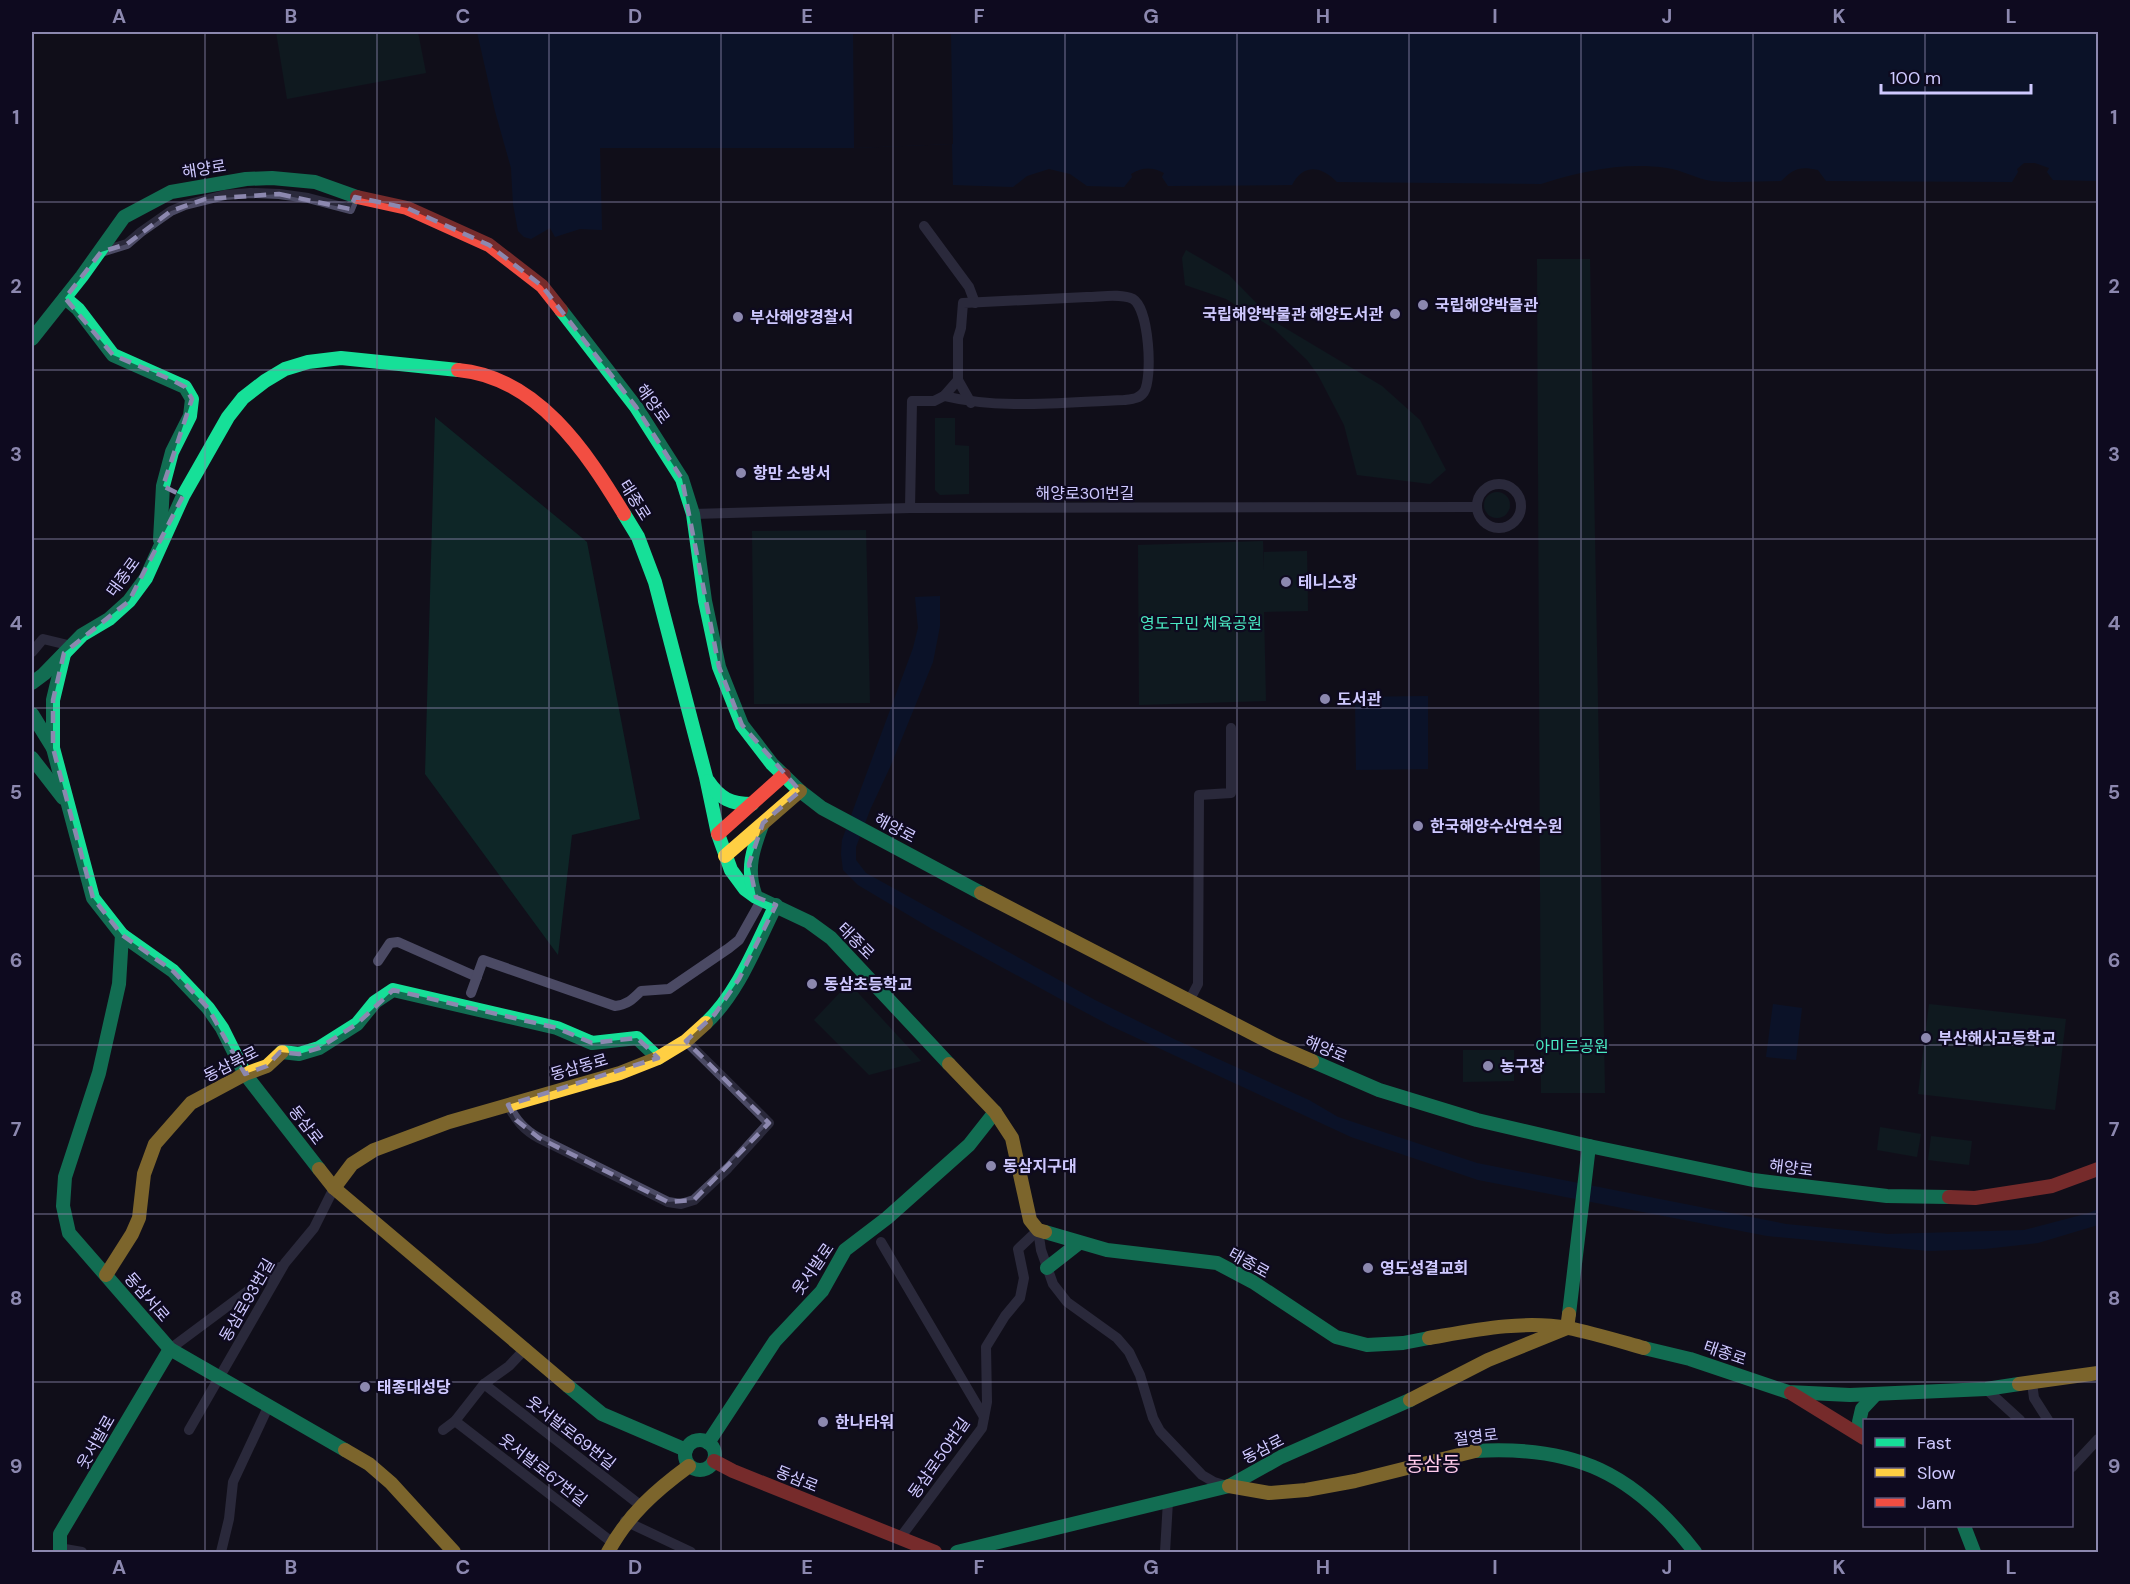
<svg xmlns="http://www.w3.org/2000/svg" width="2130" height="1584" font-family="'DM Sans','Noto Sans KR',sans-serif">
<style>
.green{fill:#0e2627}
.water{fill:#05183b}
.pier{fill:#110f1a}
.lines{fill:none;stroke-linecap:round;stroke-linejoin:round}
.street{stroke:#4b4a64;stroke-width:10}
.fast{stroke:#16e098;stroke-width:14}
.slow{stroke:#ffcf43;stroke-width:14}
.jam{stroke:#f24e42;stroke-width:14}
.marked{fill:none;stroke:#8c88af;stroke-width:4.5;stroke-dasharray:12 8;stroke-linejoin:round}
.grid{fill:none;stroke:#8c88af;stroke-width:1.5;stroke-opacity:0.55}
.poi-dot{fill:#8c88af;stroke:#0e0a1f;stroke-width:2}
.labels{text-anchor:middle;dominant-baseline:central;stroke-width:4.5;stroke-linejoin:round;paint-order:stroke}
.street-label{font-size:16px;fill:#cfc9ff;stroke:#0e0a1f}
.poi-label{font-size:16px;font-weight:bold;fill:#cfc9ff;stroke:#0e0a1f;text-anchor:start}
.park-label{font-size:16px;fill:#4aeac3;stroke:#0e0a1f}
.quarter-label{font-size:20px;fill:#ffcbeb;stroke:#0e0a1f}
.neatline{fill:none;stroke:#8c88af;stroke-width:2}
.grid-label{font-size:20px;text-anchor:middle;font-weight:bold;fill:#8c88af}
</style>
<rect width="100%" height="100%" fill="#110f1a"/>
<!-- green -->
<g class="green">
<polygon points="276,32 418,32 426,73 287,99"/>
<polygon points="1186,250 1229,275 1275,322 1382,386 1420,420 1446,470 1430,484 1357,475 1344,425 1318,375 1307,360 1273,328 1226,299 1185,285 1182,258"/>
<polygon points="1537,259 1590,259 1605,1093 1541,1093"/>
<polygon points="435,417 587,542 640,819 572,835 558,955 425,774"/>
<polygon points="935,418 955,418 955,445 969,446 969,494 940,495 935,490"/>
<circle cx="1497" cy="505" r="13"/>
<polygon points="866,530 870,703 754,704 752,531"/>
<polygon points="1263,541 1264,571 1264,552 1307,551 1308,611 1264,612 1266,701 1139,705 1138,545"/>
<polygon points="849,983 921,1061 869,1075 814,1020"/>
<polygon points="1929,1004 2066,1019 2055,1110 1918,1094"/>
<polygon points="1463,1050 1514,1050 1514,1081 1463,1082"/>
<polygon points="1880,1127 1921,1134 1917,1157 1877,1150"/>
<polygon points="1931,1136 1972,1141 1969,1165 1928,1160"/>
</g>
<!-- water -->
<g class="water">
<path d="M477 32H2098V181L2053 180 2047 172 2049 168 2035 163H2024L2017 169 2018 172 2012 182 1826 181 1818 170C1800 166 1794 168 1781 181 1758 181 1734 183 1712 181 1697 179 1682 170 1667 168 1624 162 1582 171 1541 184L1337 182C1322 166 1303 163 1292 185L1168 186 1162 177 1164 173C1152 167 1143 167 1131 174L1132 177 1124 187 1087 186 1070 174 1049 169 1027 176 1013 187 953 185 952 144 854 148H600L602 230 580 229 555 237 550 228 531 239 524 237 518 231 513 204 511 168 495 111Z"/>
<polygon points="940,596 940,626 933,662 891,765 870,810 856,847 856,860 866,873 1095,1000 1176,1040 1309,1100 1338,1117 1477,1163 1786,1224 1888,1234 2024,1230 2089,1213 2098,1209 2098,1225 2038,1243 1984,1249 1929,1251 1767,1236 1478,1180 1351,1137 1111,1026 1064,1001 932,929 858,885 843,870 841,854 842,840 913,648 918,628 915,597"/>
<polygon points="1428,696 1428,769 1356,770 1355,697"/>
<polygon points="1773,1004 1802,1008 1796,1060 1766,1057"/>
</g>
<!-- pier -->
<polygon class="pier" points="853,32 951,32 953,144 854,148"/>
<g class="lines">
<!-- street -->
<g class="street">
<polyline points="924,226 969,287 975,303"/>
<polyline points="101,252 127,244 141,232 171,211 185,205 225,195 251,193 279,194 308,198 350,209 355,197"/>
<path d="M1087 297C1100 297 1121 293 1133 299 1149 309 1153 377 1144 392 1139 399 1132 399 1124 400 1065 402 1002 410 944 396L958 380V338L961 328 963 303Z"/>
<polyline points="958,380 971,403"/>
<circle cx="1499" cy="506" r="22"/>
<polyline points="910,508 912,401 934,401 944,396"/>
<polyline points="693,514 910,508 1477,507"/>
<polyline points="32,652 43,639 72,646"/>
<polyline points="378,961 390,943 398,942 477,977"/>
<path d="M471 993 483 960 615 1006C627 1005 633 999 641 991L669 989 729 948 739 940 762 899"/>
<polyline points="1189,1001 1198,984 1199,795 1231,793 1231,728"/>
<path d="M508 1105C516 1120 524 1130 539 1138L668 1202 681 1204 694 1200 728 1168 769 1123 686 1041"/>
<polyline points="1038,1230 1041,1250 1053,1284 1067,1302 1117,1338 1129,1352 1140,1375 1153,1418 1160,1431 1202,1475 1214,1482 1227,1486"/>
<polyline points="881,1242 984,1417"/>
<polyline points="170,1349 280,1267"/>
<polyline points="2032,1383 2034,1398 2048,1420"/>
<polyline points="484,1384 640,1505"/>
<polyline points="1986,1389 2020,1420"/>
<polyline points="455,1421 613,1543"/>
<polyline points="189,1430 285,1263 314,1228 334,1188"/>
<polyline points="443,1430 455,1421 484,1384 509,1366 526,1348"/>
<polyline points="2072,1467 2098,1439"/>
<polyline points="625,1521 691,1552"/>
<polyline points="900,1538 982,1428 987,1402 986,1347 1005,1316 1020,1298 1024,1278 1018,1249 1038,1230"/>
<polyline points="59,1548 82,1552"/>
<polyline points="221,1552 229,1519 233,1482 269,1405"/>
<polyline points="1165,1552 1168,1501"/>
</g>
<!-- fast -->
<g class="fast">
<polyline points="65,298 78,309 113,355 185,387 192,399 190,416 172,452 163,486 160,540"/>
<polyline points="561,310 636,407 682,479 693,514 705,601 719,667 742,725 772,764 800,791 822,808 981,893"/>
<polyline points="32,339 82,276 124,217 171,192 246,179 272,178 315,182 357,197"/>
<polyline points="624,514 638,537 655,582 706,777 718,834 731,870 745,889 756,897 809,922 831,938 949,1064"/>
<polyline points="32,683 44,674 82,635 109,619 129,601 146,578 183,496 228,417 243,398 265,381 285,369 308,362 341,358 458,370"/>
<polyline points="32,714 53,748 93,898 122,935 173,971 208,1008 222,1028 245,1074 319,1169"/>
<polyline points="53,748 53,700 64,654"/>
<polyline points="32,758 63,798"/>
<path d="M708 781C720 799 731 804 752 804"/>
<path d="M755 894C746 869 753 849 762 825"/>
<polyline points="122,935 119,984 99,1073 65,1177 63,1206 69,1233 170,1349 345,1450"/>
<path d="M706 1023C739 992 756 945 776 905"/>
<polyline points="282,1052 299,1054 319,1048 357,1024 375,1002 393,990 557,1028 592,1043 637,1038 658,1058"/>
<polyline points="1312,1061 1379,1090 1477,1120 1589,1146 1753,1180 1887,1196 1949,1197"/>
<polyline points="1045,1232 1107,1250 1217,1263 1253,1282 1336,1337 1367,1345 1403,1343 1429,1338"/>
<polyline points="1047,1268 1079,1243"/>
<polyline points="1569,1314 1589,1146"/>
<polyline points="1644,1348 1690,1359 1788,1392 1850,1395 1986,1389 2019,1384"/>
<polyline points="568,1386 602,1414 686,1450"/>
<polyline points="1864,1430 1859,1422 1862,1409 1876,1394"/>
<circle cx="700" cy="1455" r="15"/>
<polyline points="708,1443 775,1341 822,1291 845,1250 887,1218 969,1145 995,1112"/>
<path d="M1475 1451C1575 1445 1634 1473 1695 1552"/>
<polyline points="1964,1526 1974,1552"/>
<polyline points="60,1552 60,1534 170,1349"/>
<polyline points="957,1552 1229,1486 1281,1457 1410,1400"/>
</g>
<!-- slow -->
<g class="slow">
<polyline points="725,856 800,791"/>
<polyline points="981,893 1275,1045 1312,1061"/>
<polyline points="949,1064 995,1112 1012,1138 1030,1220 1038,1230 1045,1232"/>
<polyline points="319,1169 334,1188 568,1386"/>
<polyline points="334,1188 352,1164 374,1150 449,1122 620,1073 658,1058 686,1041 706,1023"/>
<polyline points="106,1275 132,1234 139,1218 144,1174 155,1144 191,1103 245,1074 267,1066 282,1052"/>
<path d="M1429 1338C1475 1330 1522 1320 1568 1328 1593 1333 1619 1341 1644 1348"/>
<polyline points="2019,1384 2098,1373"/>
<polyline points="1410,1400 1488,1360 1567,1328 1569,1314"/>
<polyline points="345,1450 369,1464 391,1483 454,1552"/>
<polyline points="1229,1486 1269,1493 1306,1490 1355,1481 1475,1451"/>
<path d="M608 1552C628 1515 655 1491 689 1466"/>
</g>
<!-- jam -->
<g class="jam">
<polyline points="357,197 407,208 489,245 542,286 561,310"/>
<path d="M458 370C537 377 586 451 624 514"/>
<polyline points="718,834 784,775"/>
<polyline points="1949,1197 1975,1198 2052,1186 2098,1169"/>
<polyline points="1791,1393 1864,1438"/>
<polyline points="714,1461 733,1471 935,1552"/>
</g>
</g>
<!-- marked area -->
<path d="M0 0H2130V1584H0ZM279 194 350 209 355 197 407 208 489 245 542 286 636 407 682 479 719 667 742 725 800 791 763 823 749 864 756 897 776 905 739 979 715 1014 686 1041 769 1123 694 1200 668 1202 539 1138 516 1120 508 1105 658 1058 637 1038 592 1043 557 1028 393 990 357 1024 319 1048 299 1054 280 1052 267 1066 245 1074 208 1008 173 971 122 935 93 898 53 748V700L64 653 129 601 183 496 163 486 192 399 185 387 172 380 113 355 65 298 101 252 127 244 171 211 205 199Z" fill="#110f1a" fill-opacity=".55" fill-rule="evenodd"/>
<path class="marked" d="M279 194 350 209 355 197 407 208 489 245 542 286 636 407 682 479 719 667 742 725 800 791 763 823 749 864 756 897 776 905 739 979 715 1014 686 1041 769 1123 694 1200 668 1202 539 1138 516 1120 508 1105 658 1058 637 1038 592 1043 557 1028 393 990 357 1024 319 1048 299 1054 280 1052 267 1066 245 1074 208 1008 173 971 122 935 93 898 53 748V700L64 653 129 601 183 496 163 486 192 399 185 387 172 380 113 355 65 298 101 252 127 244 171 211 205 199Z"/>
<!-- grid -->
<path class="grid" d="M205 32V1552M377 32V1552M549 32V1552M721 32V1552M893 32V1552M1065 32V1552M1237 32V1552M1409 32V1552M1581 32V1552M1753 32V1552M1925 32V1420M32 202H2098M32 370H2098M32 539H2098M32 708H2098M32 876H2098M32 1045H2098M32 1214H2098M32 1382H2098M1925 1526V1552"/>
<!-- markers -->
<g class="poi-dot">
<circle cx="1423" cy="305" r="6"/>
<circle cx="1395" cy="314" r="6"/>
<circle cx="738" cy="317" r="6"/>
<circle cx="741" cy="473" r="6"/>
<circle cx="1286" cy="582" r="6"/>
<circle cx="1325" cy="699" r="6"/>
<circle cx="1418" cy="826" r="6"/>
<circle cx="812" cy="984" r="6"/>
<circle cx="1926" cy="1038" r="6"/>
<circle cx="1488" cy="1066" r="6"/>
<circle cx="991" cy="1166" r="6"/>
<circle cx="1368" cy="1268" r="6"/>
<circle cx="365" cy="1387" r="6"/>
<circle cx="823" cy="1422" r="6"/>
</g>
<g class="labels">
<!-- street labels -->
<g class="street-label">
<text transform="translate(204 169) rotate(-9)">해양로</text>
<text transform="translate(653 404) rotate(54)">해양로</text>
<text x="1085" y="493">해양로301번길</text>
<text transform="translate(635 500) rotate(58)">태종로</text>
<text transform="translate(123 577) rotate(-54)">태종로</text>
<text transform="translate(895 828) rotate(28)">해양로</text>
<text transform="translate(856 941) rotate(45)">태종로</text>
<text transform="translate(1326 1049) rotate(23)">해양로</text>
<text transform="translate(231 1064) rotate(-27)">동삼북로</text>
<text transform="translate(579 1067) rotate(-16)">동삼동로</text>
<text transform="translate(306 1125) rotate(52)">동삼로</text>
<text transform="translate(1791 1168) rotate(7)">해양로</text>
<text transform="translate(1249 1263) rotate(29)">태종로</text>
<text transform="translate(813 1269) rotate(-55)">웃서발로</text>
<text transform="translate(147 1297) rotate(49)">동삼서로</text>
<text transform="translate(247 1300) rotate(-60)">동삼로93번길</text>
<text transform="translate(1725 1353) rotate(19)">태종로</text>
<text transform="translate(571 1433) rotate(38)">웃서발로69번길</text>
<text transform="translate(1476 1437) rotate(-7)">절영로</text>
<text transform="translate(96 1442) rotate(-60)">웃서발로</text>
<text transform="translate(1263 1449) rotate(-27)">동삼로</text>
<text transform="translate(939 1458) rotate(-55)">동삼로50번길</text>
<text transform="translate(543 1470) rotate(38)">웃서발로67번길</text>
<text transform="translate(797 1479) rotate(22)">동삼로</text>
</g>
<!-- poi labels -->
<g class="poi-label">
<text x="1435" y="305">국립해양박물관</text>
<text x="1383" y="314" text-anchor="end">국립해양박물관 해양도서관</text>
<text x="750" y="317">부산해양경찰서</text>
<text x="753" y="473">항만 소방서</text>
<text x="1298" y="582">테니스장</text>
<text x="1337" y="699">도서관</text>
<text x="1430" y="826">한국해양수산연수원</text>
<text x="824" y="984">동삼초등학교</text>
<text x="1938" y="1038">부산해사고등학교</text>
<text x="1500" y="1066">농구장</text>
<text x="1003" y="1166">동삼지구대</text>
<text x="1380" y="1268">영도성결교회</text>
<text x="377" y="1387">태종대성당</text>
<text x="835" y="1422">한나타워</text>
</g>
<!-- park labels -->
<g class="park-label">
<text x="1201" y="623">영도구민 체육공원</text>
<text x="1572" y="1046">아미르공원</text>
</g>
<!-- quarter labels -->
<g class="quarter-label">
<text x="1433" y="1464">동삼동</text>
</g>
</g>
<!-- border -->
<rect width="2130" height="1584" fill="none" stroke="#0e0a1f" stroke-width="66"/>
<!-- legend -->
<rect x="1863" y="1419" width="210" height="108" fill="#0e0a1f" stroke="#5b5679" stroke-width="1.5"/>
<rect x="1875" y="1438" width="30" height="9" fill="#16e098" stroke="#5b5679" stroke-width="1.5"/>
<text x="1917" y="1449" font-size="18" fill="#cfc9ff">Fast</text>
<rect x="1875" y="1468" width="30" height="9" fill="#ffcf43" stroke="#5b5679" stroke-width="1.5"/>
<text x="1917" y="1479" font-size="18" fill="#cfc9ff">Slow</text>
<rect x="1875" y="1498" width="30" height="9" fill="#f24e42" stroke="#5b5679" stroke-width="1.5"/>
<text x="1917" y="1509" font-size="18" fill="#cfc9ff">Jam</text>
<!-- scale -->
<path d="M1881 84v9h150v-9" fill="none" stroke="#cfc9ff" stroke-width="3"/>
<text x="1890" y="84" font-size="18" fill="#cfc9ff" stroke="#0e0a1f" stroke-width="4.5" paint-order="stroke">100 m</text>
<rect x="33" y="33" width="2064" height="1518" class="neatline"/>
<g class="grid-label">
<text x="119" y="23">A</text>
<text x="291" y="23">B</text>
<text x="463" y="23">C</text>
<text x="635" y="23">D</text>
<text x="807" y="23">E</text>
<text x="979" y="23">F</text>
<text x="1151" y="23">G</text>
<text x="1323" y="23">H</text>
<text x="1495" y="23">I</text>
<text x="1667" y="23">J</text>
<text x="1839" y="23">K</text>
<text x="2011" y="23">L</text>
<text x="16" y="124">1</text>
<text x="2114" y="124">1</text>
<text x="16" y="293">2</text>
<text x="2114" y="293">2</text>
<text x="16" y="461">3</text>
<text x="2114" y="461">3</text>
<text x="16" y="630">4</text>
<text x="2114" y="630">4</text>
<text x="16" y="799">5</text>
<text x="2114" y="799">5</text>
<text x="16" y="967">6</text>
<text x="2114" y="967">6</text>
<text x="16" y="1136">7</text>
<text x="2114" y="1136">7</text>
<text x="16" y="1305">8</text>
<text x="2114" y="1305">8</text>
<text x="16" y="1473">9</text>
<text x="2114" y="1473">9</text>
<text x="119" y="1574">A</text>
<text x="291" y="1574">B</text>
<text x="463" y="1574">C</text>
<text x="635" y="1574">D</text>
<text x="807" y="1574">E</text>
<text x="979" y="1574">F</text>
<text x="1151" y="1574">G</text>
<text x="1323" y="1574">H</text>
<text x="1495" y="1574">I</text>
<text x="1667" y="1574">J</text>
<text x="1839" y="1574">K</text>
<text x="2011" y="1574">L</text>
</g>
</svg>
